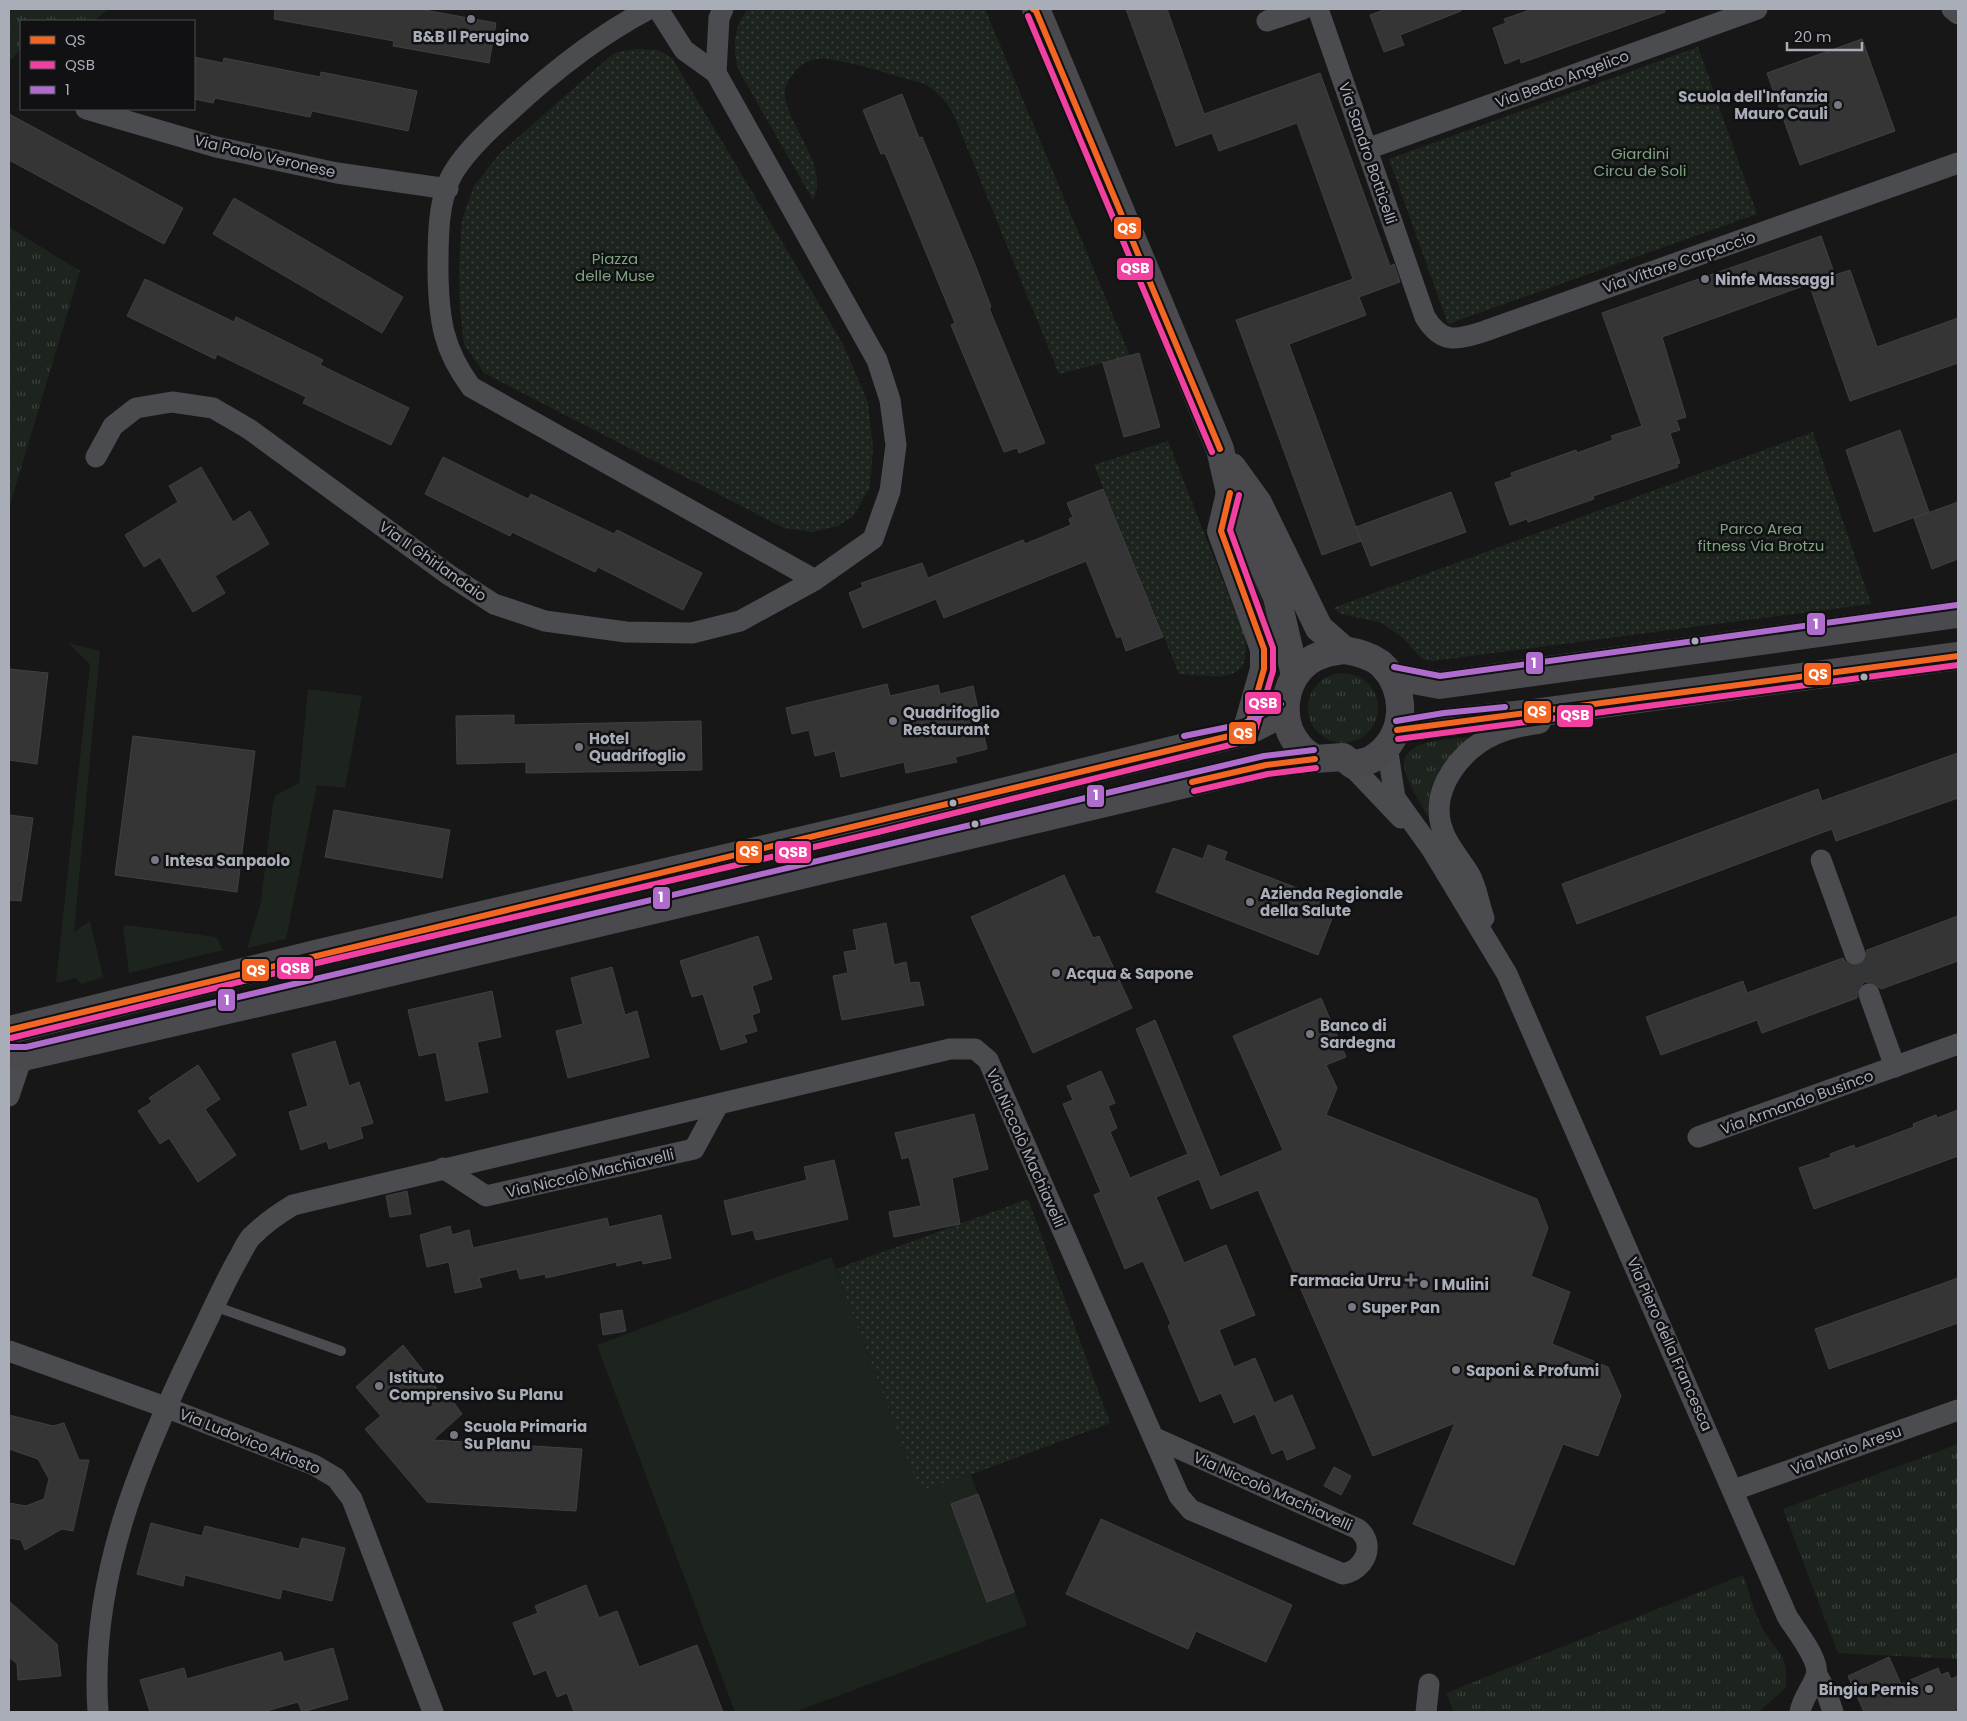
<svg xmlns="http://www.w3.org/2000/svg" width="1967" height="1721" font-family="Poppins,sans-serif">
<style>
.grass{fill:url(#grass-tufts)}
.park{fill:url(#park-dots)}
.garden{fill:#1d241e}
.building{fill:#353536;stroke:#3f4043}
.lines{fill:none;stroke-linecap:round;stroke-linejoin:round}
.street-tunnel{stroke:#343537;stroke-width:21;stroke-dasharray:21 11;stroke-linecap:butt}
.lane{stroke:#4b4c50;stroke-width:10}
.street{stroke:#4b4c50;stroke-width:21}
.secondary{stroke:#4a4a4e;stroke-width:28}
.bus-1-casing{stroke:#111113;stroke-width:10}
.bus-2-casing{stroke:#111113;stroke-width:10}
.bus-3-casing{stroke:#111113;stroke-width:10}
.bus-1{stroke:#f26522;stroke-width:6}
.bus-2{stroke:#f240a1;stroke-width:6}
.bus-3{stroke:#b06ccc;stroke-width:6}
.poi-dot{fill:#757880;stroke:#111113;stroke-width:2}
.bus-dot{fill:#a8adb8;stroke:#111113;stroke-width:2}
.labels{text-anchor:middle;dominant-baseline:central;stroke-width:5;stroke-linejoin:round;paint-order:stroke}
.poi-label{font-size:15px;font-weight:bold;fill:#a8adb8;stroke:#111113;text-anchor:start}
.street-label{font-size:15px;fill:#a8adb8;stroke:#111113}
.park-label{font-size:15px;fill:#7fa381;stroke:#111113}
.line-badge{stroke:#111113;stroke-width:2}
.badge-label{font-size:14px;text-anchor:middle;font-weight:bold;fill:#fff}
</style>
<defs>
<pattern id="grass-tufts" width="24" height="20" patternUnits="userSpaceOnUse" patternTransform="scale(1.25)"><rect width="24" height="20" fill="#1d241e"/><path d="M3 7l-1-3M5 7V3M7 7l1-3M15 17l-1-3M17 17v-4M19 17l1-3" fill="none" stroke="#3b413d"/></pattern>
<pattern id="park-dots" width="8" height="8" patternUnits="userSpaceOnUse" patternTransform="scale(1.25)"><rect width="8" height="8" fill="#1d241e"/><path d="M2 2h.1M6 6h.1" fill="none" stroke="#3b413d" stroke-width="1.8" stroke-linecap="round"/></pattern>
</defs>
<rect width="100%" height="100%" fill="#171717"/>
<!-- grass -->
<g class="grass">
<polygon points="9,9 108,9 94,21 21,21 21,49 9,62"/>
<polygon points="9,227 80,271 9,508"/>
<circle cx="1343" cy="708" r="35"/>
<path d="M1475 737C1451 764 1429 779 1428 817 1421 804 1404 778 1404 764 1404 738 1457 739 1475 737Z"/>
<polygon points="1958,1444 1958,1659 1838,1653 1783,1509"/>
<path d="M1743 1575C1750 1593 1754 1615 1764 1631 1779 1657 1788 1652 1786 1687L1759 1712H1454L1446 1693Z"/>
</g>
<!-- park -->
<g class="park">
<path d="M748 9H985L1130 356 1059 374 954 115C946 101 938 92 925 84 894 76 859 63 828 59 819 58 803 61 797 69 792 75 785 84 785 93 785 124 831 166 813 200L739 71C732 50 733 27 748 9Z"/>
<polygon points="1698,47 1757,214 1448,324 1389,159"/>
<polygon points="634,49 658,50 672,58 843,344 868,402 873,448 870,488 853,516 838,526 812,532 784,528 484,373 464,344 460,308 459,268 462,220 474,186 500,153 614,53"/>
<polygon points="1813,432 1871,604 1432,661 1422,659 1403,638 1382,623 1341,614 1333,608"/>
<path d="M1168 441 1245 637C1253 688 1214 675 1179 674L1094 465Z"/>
<polygon points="1028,1199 1110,1423 918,1494 836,1269"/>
</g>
<!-- garden -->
<g class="garden">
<polygon points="68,643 100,651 74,932 90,921 103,977 82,984 75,978 56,983 90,664"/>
<polygon points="308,689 362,696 345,788 317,785 286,939 247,948 261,902 273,802 276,795 299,783"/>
<polygon points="126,925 216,937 223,950 129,973 123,927"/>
<polygon points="831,1257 920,1491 970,1473 1027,1625 795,1712 735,1712 597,1345"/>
</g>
<!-- building -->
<g class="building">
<polygon points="275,9 419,9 496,23 489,63 393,46 394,41 274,19"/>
<polygon points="1126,9 1167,9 1204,114 1320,73 1390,266 1394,264 1400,282 1359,297 1366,315 1289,344 1361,541 1322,555 1236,320 1353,279 1297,123 1219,151 1212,133 1176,146"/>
<polygon points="1386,9 1460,9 1461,11 1400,35 1404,45 1384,52 1370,15"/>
<polygon points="1533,9 1665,9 1665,12 1521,63 1520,58 1505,64 1493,28 1506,23 1504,19"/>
<polygon points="1862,39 1895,131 1800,165 1767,73"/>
<polygon points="194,57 223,63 224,58 320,77 321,72 417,91 408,131 312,111 310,117 215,98 213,103 194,99"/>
<polygon points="902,94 919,138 922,137 976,267 991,307 989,308 1045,443 1019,453 1017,448 1004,452 951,325 955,323 885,153 881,154 863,110"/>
<polygon points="9,114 183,208 164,244 9,160"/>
<polygon points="234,198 403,297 382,333 213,234"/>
<polygon points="1821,236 1835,275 1850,270 1877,347 1958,318 1958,363 1850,401 1809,284 1662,337 1686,417 1676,420 1680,430 1670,433 1680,463 1677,464 1678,467 1593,496 1594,499 1528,522 1527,519 1510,525 1495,483 1512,477 1511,473 1576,450 1577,453 1613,440 1611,436 1642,426 1602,313"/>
<polygon points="145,279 234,322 236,317 323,360 320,365 409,408 391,445 303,403 306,397 217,354 215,359 127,316"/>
<polygon points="1139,353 1160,427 1124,437 1103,363"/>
<polygon points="1900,430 1929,512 1874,532 1846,450"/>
<polygon points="443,457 528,499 531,494 614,534 617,530 702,573 683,610 598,567 595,572 512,532 510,536 425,494"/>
<polygon points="201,467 233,522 250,511 269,544 215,576 225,593 193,612 160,557 144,567 125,535 178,502 169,486"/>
<polygon points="1103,489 1163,637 1126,651 1121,636 1117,638 1086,561 944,618 936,599 863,628 849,593 863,587 861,583 922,563 928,578 1023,540 1025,544 1071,525 1069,519 1073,517 1067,503"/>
<polygon points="1451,492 1466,532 1371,566 1356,527"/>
<polygon points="1958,502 1958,559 1932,569 1914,518"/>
<polygon points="9,669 48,673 37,764 9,760"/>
<polygon points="887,684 890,696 938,685 940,694 973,686 987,749 955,757 957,762 906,773 904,762 841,777 835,751 815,756 809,730 792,734 786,708"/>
<polygon points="514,715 514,725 701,721 702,770 526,773 526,762 457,764 456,716"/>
<polygon points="133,736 255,751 237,892 115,875"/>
<polygon points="1958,753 1958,798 1836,841 1832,829 1577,924 1562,884 1818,789 1822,801"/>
<polygon points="334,810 450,830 442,878 325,857"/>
<polygon points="9,815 33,818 21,901 9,900"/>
<polygon points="1208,845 1227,852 1224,860 1305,891 1303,895 1336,908 1318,955 1156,892 1173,848 1203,859"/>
<polygon points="1064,875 1093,938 1099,936 1132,1008 1033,1053 971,917"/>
<polygon points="1958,916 1958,961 1881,989 1872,982 1864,982 1857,991 1857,998 1762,1033 1757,1020 1661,1055 1646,1017 1743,981 1747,993 1843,958 1847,964 1859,966 1865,962 1867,950"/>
<polygon points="886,923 894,965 906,962 910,983 919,982 924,1005 842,1020 833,976 848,973 844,952 857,950 853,930"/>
<polygon points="758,936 772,979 752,986 760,1012 752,1015 757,1031 744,1035 747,1042 721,1050 703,994 692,997 680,961"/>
<polygon points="612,967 625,1015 637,1011 649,1057 568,1078 556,1031 583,1024 571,978"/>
<polygon points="492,991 501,1037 477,1042 488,1092 446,1101 436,1052 419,1056 408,1010"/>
<polygon points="1321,998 1346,1057 1326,1065 1337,1088 1326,1115 1537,1199 1548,1228 1531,1276 1570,1292 1552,1344 1608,1367 1621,1396 1598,1456 1563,1444 1514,1565 1413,1524 1455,1423 1373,1456 1258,1190 1211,1209 1199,1179 1156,1197 1184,1263 1226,1245 1255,1315 1219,1330 1234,1367 1255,1358 1274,1403 1292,1395 1315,1448 1287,1460 1283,1449 1272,1454 1255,1414 1234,1423 1221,1393 1200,1402 1168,1326 1171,1324 1143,1261 1125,1269 1094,1195 1101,1192 1063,1104 1073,1100 1067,1086 1101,1071 1115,1103 1108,1106 1117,1128 1110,1132 1130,1178 1188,1154 1136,1029 1155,1020 1220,1177 1283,1150 1233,1036"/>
<polygon points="335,1041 349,1086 359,1082 373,1123 360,1127 363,1138 329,1149 327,1141 301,1150 289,1112 308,1106 292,1054"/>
<polygon points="198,1065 220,1099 205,1109 236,1155 198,1182 169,1138 160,1144 138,1111 152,1102 149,1098"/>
<polygon points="1958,1110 1958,1156 1814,1209 1799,1168 1831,1157 1830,1154 1854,1145 1855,1149 1914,1127 1913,1124 1936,1115 1937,1118"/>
<polygon points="974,1114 988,1169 952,1178 960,1224 894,1237 889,1212 921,1206 909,1157 902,1159 895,1133"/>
<polygon points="834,1160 848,1219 756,1240 753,1230 732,1235 724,1201 807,1180 804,1167"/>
<polygon points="407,1191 411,1214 390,1217 386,1196"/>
<polygon points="661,1215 671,1258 643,1264 642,1260 617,1266 616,1262 546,1278 545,1274 520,1279 517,1269 479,1278 482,1287 455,1293 449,1262 427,1267 420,1235 450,1226 452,1235 469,1230 473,1248 607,1218 609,1227"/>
<polygon points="1958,1278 1958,1323 1829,1369 1815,1329"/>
<polygon points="622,1310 626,1331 603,1335 600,1314"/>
<polygon points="403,1345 443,1396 447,1393 462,1414 433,1440 582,1449 576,1511 427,1502 365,1429 381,1416 356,1387"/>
<polygon points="9,1415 53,1426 64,1423 79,1460 89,1460 73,1531 62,1529 25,1550 21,1540 9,1538 9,1503 26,1506 44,1499 49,1479 38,1459 9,1449"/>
<polygon points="1334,1467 1351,1476 1341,1495 1324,1486"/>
<polygon points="978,1494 1014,1592 987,1602 951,1504"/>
<polygon points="1101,1519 1292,1605 1266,1662 1196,1631 1188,1649 1066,1594"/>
<polygon points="151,1523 202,1536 205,1526 299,1549 302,1538 345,1548 332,1601 282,1589 280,1599 185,1575 183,1586 137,1574"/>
<polygon points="586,1585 599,1618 617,1611 639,1667 697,1645 723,1712 574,1712 567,1693 557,1697 546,1670 534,1675 513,1623 538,1613 535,1606"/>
<polygon points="9,1601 57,1644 61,1676 18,1680 17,1664 9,1657"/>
<polygon points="333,1648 348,1699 302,1712 298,1702 263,1712 150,1712 140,1680 184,1668 187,1679 281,1652 284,1662"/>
<polygon points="1889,1657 1901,1684 1938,1668 1941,1675 1948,1672 1951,1679 1958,1676 1958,1712 1864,1712 1848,1676"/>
</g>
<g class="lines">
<!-- street-tunnel -->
<polyline class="street-tunnel" points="1855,954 1869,994"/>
<!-- lane -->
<polyline class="lane" points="214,1306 341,1351"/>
<!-- street -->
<g class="street">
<path d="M649 9C597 36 552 72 509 112 489 130 467 150 453 173 437 200 438 243 438 274 439 320 443 349 471 387L815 580"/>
<path d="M1318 9 1425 317C1442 345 1457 340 1485 331L1958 163"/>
<polyline points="1952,9 1958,14"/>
<polyline points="1267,21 1303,9"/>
<polyline points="716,73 719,18 723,9"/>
<polyline points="86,109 216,147 337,173 448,189"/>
<polyline points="1367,149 1757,9"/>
<polyline points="96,457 113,426 136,408 172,402 213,408 249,429 449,575 494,604 545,621 626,632 692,633 740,621 815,580 873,539 890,491 896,445 890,400 877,360 716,73 684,50 658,9"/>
<path d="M1387 746 1395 798 1431 848 1507 974 1787 1616C1795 1630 1821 1660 1816 1676 1812 1688 1802 1699 1800 1712"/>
<polyline points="1343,757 1401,818"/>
<polyline points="1821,860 1855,954"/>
<path d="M1484 918C1479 905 1477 888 1470 875 1460 858 1446 844 1441 825 1431 787 1462 749 1496 734 1509 728 1526 725 1540 723"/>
<polyline points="1869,994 1895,1067"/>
<polyline points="9,1096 19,1066 27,1056"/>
<polyline points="1698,1137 1958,1044"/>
<polyline points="443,1168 486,1196 694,1149 718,1105"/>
<polyline points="9,1351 165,1407 314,1465 336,1478 352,1499 433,1712"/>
<polyline points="1734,1490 1958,1410"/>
<polyline points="1817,1675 1826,1691 1833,1712"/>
<path d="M98 1712C89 1580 139 1461 196 1344 210 1316 222 1287 238 1259 242 1252 246 1243 251 1237 264 1224 278 1214 293 1205L950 1049H975L988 1060 1153 1437 1179 1496 1191 1510 1343 1574C1364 1570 1377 1545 1358 1529L1153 1437"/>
<polyline points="1426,1712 1429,1684"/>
</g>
<!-- secondary -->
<g class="secondary">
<polyline points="1036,9 1220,449 1230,493 1277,597 1295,675"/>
<polyline points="1232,467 1258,503 1319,628 1344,650"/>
<polyline points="1230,493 1221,531 1264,649 1264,669 1246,732"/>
<path d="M1344 650C1357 652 1369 655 1380 663 1409 689 1407 739 1372 759 1366 762 1359 763 1353 765L1343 757 1315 759C1310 755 1304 752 1300 747 1278 723 1282 682 1308 662 1318 654 1331 652 1344 650Z"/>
<polyline points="1392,676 1440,685 1958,614"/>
<polyline points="1397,730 1445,722 1534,713 1958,656"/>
<polyline points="9,1030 319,953 872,824 1246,732 1285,712"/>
<polyline points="9,1056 27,1056 328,987 1266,765 1315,759"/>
</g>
<defs>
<g id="bus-1">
<polyline points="1033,9 1036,11 1220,449"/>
<polyline points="1397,730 1958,656"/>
<polyline points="1192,782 1266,765 1315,759"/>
<path d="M9 1030C421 928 834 833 1246 732L1264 669V649L1221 531 1230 493"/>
</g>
<g id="bus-2">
<polyline points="1028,16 1212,452"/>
<polyline points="1398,739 1958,665"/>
<polyline points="1194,791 1268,774 1316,768"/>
<polyline points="11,1038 321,962 874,833 1250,740 1254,734 1273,671 1273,648 1230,530 1239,495"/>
</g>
<g id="bus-3">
<polyline points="1394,667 1440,676 1957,605"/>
<polyline points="1396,721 1444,713 1505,707"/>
<polyline points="1184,736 1243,724 1281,704"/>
<polyline points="9,1047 26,1047 1264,756 1314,750"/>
</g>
</defs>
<!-- bus-1 casing -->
<use href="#bus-1" class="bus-1-casing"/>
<!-- bus-2 casing -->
<use href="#bus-2" class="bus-2-casing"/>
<!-- bus-3 casing -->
<use href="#bus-3" class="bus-3-casing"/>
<!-- bus-1 -->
<use href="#bus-1" class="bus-1"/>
<!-- bus-2 -->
<use href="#bus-2" class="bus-2"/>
<!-- bus-3 -->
<use href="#bus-3" class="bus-3"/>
</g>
<!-- markers -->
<g class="poi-dot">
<circle cx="471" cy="19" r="5"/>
<circle cx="1838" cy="105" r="5"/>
<circle cx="1705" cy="279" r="5"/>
<circle cx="893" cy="721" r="5"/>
<circle cx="579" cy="747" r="5"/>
<circle cx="155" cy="860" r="5"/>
<circle cx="1250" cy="902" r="5"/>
<circle cx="1056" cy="973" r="5"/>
<circle cx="1310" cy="1034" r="5"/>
<path d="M1408.5 1272.5h5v5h5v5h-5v5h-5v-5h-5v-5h5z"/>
<circle cx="1424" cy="1284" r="5"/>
<circle cx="1352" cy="1307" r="5"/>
<circle cx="1456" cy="1370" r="5"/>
<circle cx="379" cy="1386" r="5"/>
<circle cx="454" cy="1435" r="5"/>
<circle cx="1929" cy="1689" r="5"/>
</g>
<g class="bus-dot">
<circle cx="1695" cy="641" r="4.5"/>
<circle cx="1864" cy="677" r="4.5"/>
<circle cx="953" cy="803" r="4.5"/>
<circle cx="975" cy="824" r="4.5"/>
</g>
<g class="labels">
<!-- poi labels -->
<g class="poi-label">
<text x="471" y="36" text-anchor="middle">B&amp;B Il Perugino</text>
<text x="1828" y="96" text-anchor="end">Scuola dell'Infanzia<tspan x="1828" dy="17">Mauro Cauli</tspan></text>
<text x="1715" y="279">Ninfe Massaggi</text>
<text x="903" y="712">Quadrifoglio<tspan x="903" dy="17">Restaurant</tspan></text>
<text x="589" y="738">Hotel<tspan x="589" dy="17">Quadrifoglio</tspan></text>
<text x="165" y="860">Intesa Sanpaolo</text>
<text x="1260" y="893">Azienda Regionale<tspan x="1260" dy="17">della Salute</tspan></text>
<text x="1066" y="973">Acqua &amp; Sapone</text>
<text x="1320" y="1025">Banco di<tspan x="1320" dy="17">Sardegna</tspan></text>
<text x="1401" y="1280" text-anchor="end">Farmacia Urru</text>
<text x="1434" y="1284">I Mulini</text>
<text x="1362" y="1307">Super Pan</text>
<text x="1466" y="1370">Saponi &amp; Profumi</text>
<text x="389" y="1377">Istituto<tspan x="389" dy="17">Comprensivo Su Planu</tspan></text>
<text x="464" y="1426">Scuola Primaria<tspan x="464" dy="17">Su Planu</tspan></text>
<text x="1919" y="1689" text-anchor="end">Bingia Pernis</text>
</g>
<!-- street labels -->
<g class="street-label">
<text transform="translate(1562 79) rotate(-20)">Via Beato Angelico</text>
<text transform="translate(1368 153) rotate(71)">Via Sandro Botticelli</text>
<text transform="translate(265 156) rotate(13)">Via Paolo Veronese</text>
<text transform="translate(1679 262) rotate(-19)">Via Vittore Carpaccio</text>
<text transform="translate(433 561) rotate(35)">Via Il Ghirlandaio</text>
<text transform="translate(1797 1102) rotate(-20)">Via Armando Businco</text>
<text transform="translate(1026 1148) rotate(66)">Via Niccolò Machiavelli</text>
<text transform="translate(590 1173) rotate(-13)">Via Niccolò Machiavelli</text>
<text transform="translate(1670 1344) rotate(66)">Via Piero della Francesca</text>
<text transform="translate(250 1441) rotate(22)">Via Ludovico Ariosto</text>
<text transform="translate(1846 1450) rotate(-20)">Via Mario Aresu</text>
<text transform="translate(1273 1491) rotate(24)">Via Niccolò Machiavelli</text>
</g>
<!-- park labels -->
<g class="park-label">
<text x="1640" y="153">Giardini<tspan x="1640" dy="17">Circu de Soli</tspan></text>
<text x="615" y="258">Piazza<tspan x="615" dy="17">delle Muse</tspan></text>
<text x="1761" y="528">Parco Area<tspan x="1761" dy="17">fitness Via Brotzu</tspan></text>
</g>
</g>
<g class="line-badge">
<rect x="1113" y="216" width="29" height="24" rx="5" fill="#f26522"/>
<rect x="1116" y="257" width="38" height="24" rx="5" fill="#f240a1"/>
<rect x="1806" y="612" width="20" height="24" rx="5" fill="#b06ccc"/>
<rect x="1525" y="651" width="19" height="24" rx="5" fill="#b06ccc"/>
<rect x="1803" y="662" width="29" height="24" rx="5" fill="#f26522"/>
<rect x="1244" y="691" width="38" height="24" rx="5" fill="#f240a1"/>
<rect x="1523" y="700" width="29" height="24" rx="5" fill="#f26522"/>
<rect x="1556" y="704" width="38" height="24" rx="5" fill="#f240a1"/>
<rect x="1228" y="721" width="29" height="24" rx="5" fill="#f26522"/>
<rect x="1086" y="784" width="19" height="24" rx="5" fill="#b06ccc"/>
<rect x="735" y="840" width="28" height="24" rx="5" fill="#f26522"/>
<rect x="774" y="840" width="38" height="24" rx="5" fill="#f240a1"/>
<rect x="652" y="886" width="19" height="24" rx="5" fill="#b06ccc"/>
<rect x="276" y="956" width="38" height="24" rx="5" fill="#f240a1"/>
<rect x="241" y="958" width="29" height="24" rx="5" fill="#f26522"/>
<rect x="217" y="988" width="19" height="24" rx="5" fill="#b06ccc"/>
</g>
<g class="badge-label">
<text x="1127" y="233">QS</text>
<text x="1135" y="273">QSB</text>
<text x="1816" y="629">1</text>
<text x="1534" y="668">1</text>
<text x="1818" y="679">QS</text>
<text x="1263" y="708">QSB</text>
<text x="1537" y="716">QS</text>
<text x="1575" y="720">QSB</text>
<text x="1243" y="738">QS</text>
<text x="1096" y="800">1</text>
<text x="749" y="856">QS</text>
<text x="793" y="857">QSB</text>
<text x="661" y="902">1</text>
<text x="295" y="973">QSB</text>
<text x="256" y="975">QS</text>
<text x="227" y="1005">1</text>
</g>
<!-- border -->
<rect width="1967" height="1721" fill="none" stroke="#a8adb8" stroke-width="20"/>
<!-- legend -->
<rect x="20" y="20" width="175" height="90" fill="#111113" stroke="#4d4f55"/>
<rect x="30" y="36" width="25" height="8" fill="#f26522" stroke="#4d4f55"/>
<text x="65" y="45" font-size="15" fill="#a8adb8">QS</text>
<rect x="30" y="61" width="25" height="8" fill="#f240a1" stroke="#4d4f55"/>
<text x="65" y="70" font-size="15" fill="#a8adb8">QSB</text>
<rect x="30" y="86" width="25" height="8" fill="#b06ccc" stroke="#4d4f55"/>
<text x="65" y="95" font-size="15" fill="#a8adb8">1</text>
<!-- scale -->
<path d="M1787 42v8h75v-8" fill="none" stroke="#a8adb8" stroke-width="2.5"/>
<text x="1794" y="42" font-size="15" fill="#a8adb8" stroke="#111113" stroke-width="4" paint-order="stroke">20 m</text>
</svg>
